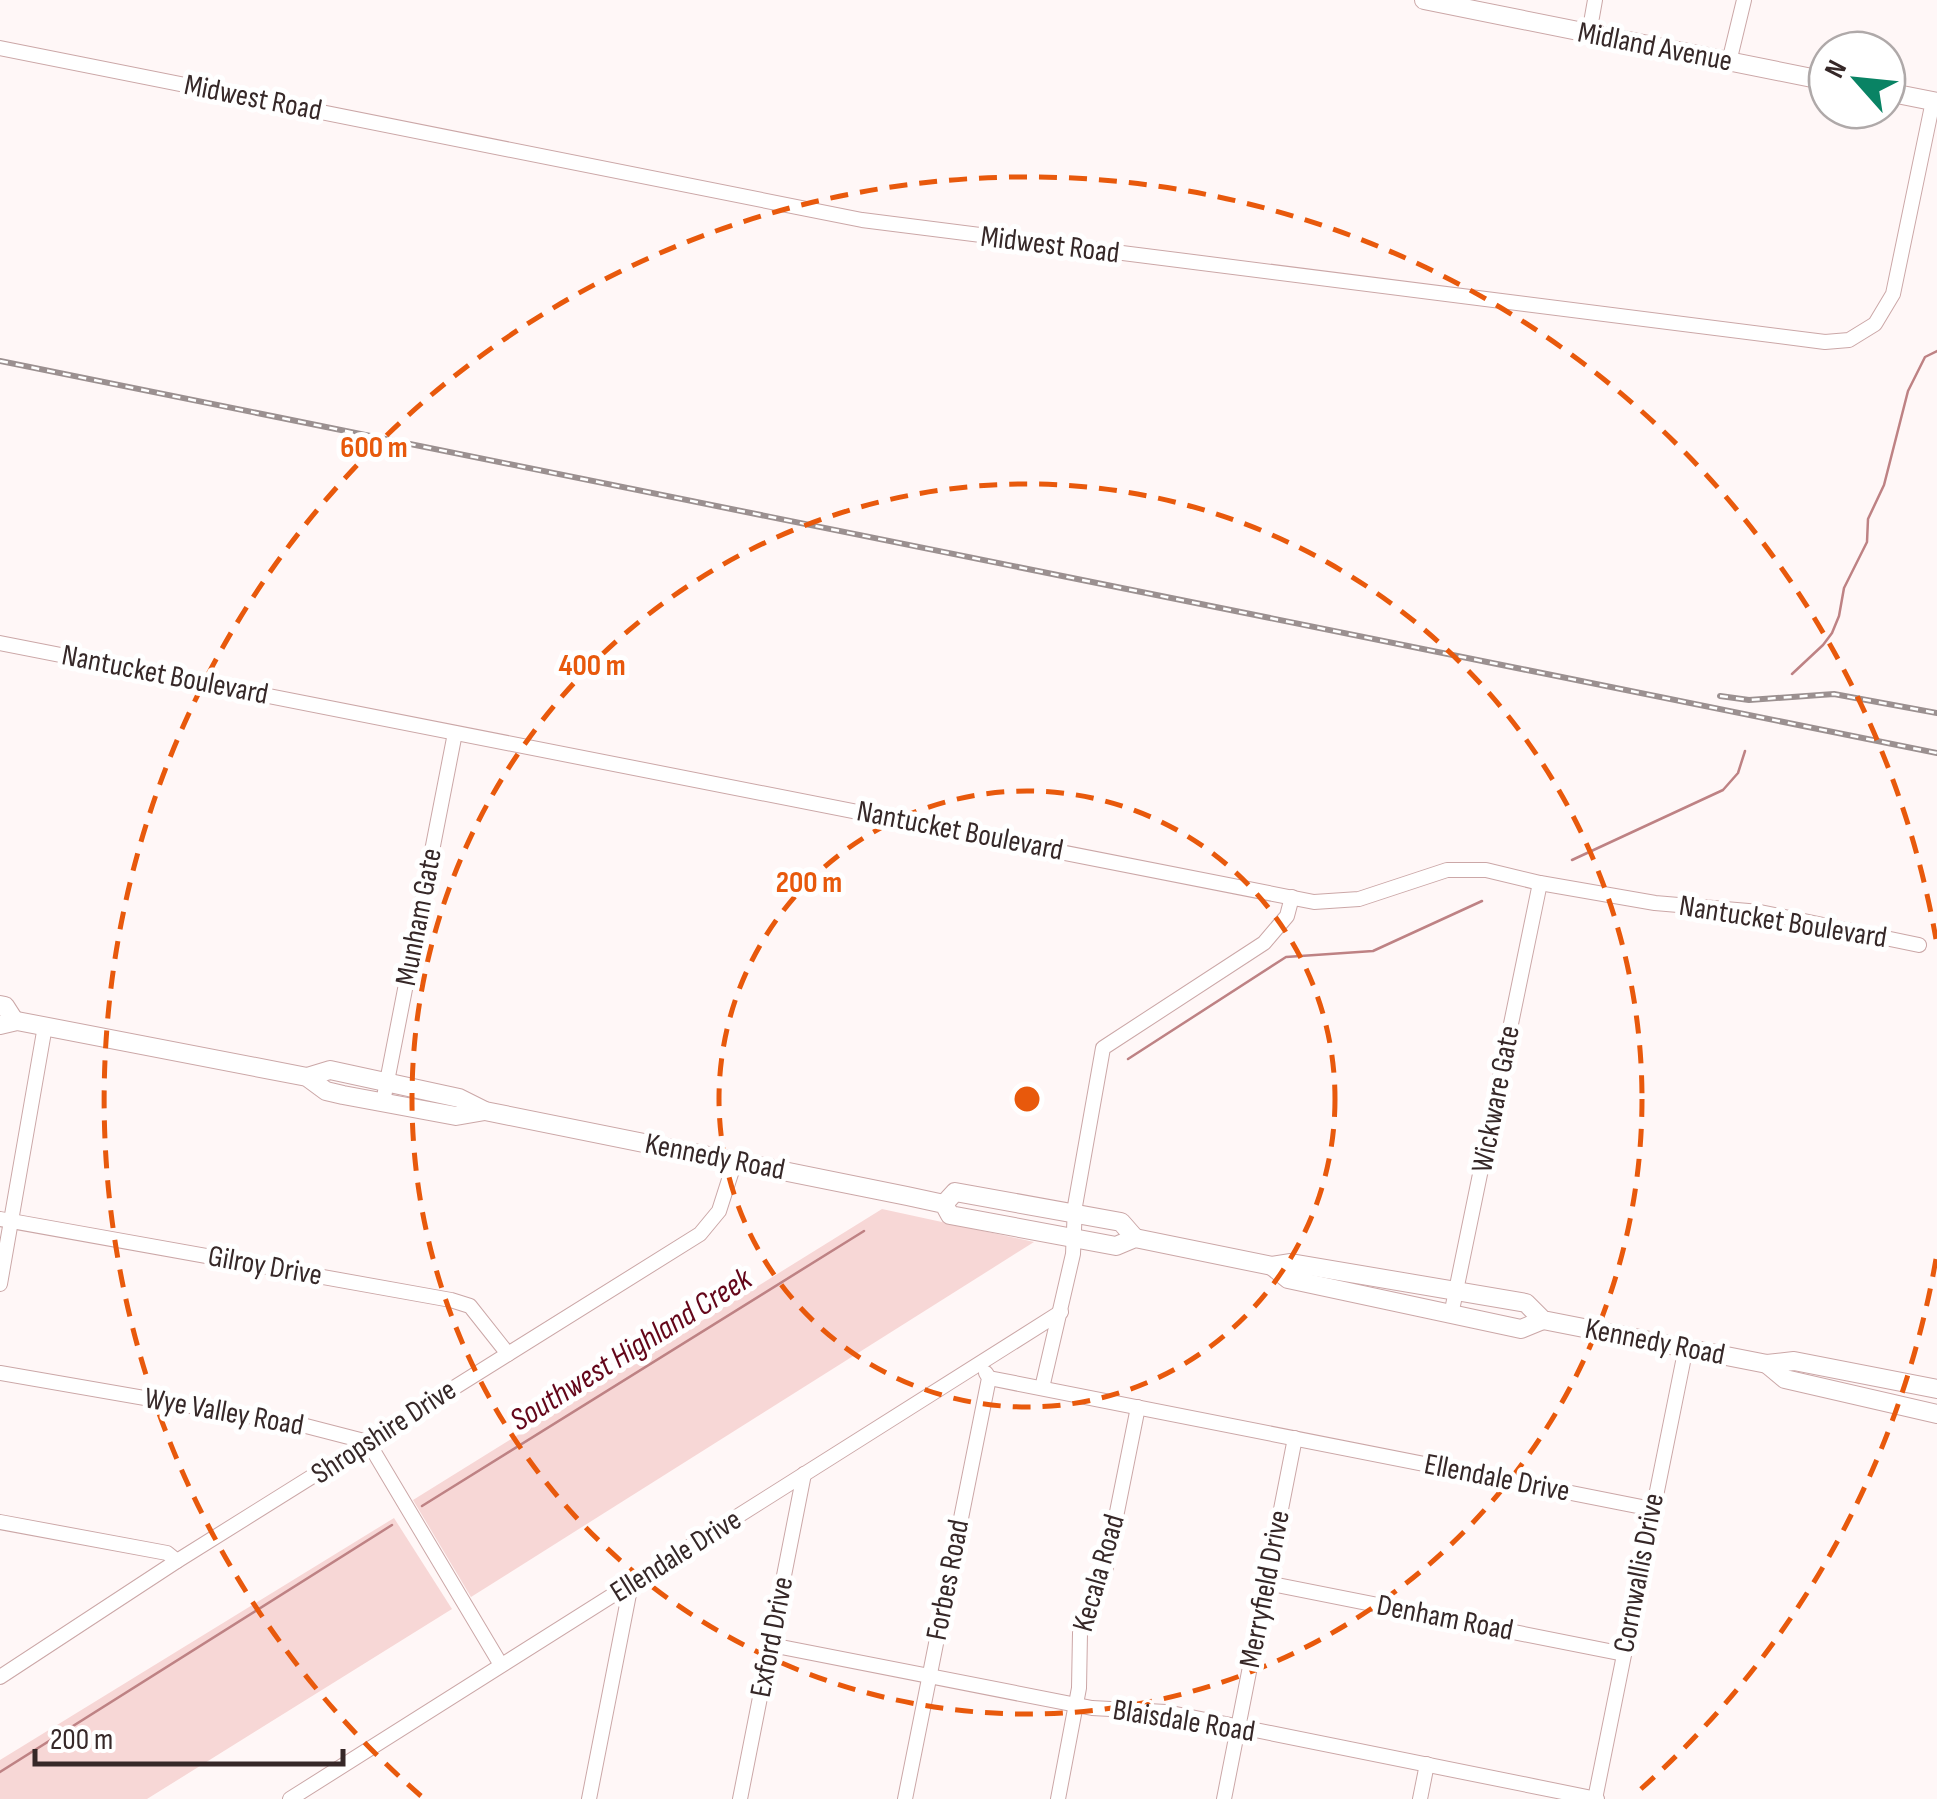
<svg xmlns="http://www.w3.org/2000/svg" width="1937" height="1799" font-family="'Sofia Sans Condensed',sans-serif">
<style>
.green{fill:#f7d7d6}
.lines{fill:none;stroke-linecap:round;stroke-linejoin:round}
.stream{stroke:#be8284;stroke-width:2.5}
.minor-casing{stroke:#cba7a7;stroke-width:16}
.major-casing{stroke:#cba7a7;stroke-width:20}
.minor{stroke:#fff;stroke-width:14}
.major{stroke:#fff;stroke-width:18}
.rail-casing{stroke:#9b9090;stroke-width:6}
.rail{stroke:#fff;stroke-width:2.5;stroke-dasharray:8;stroke-linecap:butt}
.ring{fill:none;stroke:#e8590c;stroke-width:5;stroke-dasharray:18 12}
.labels{text-anchor:middle;dominant-baseline:central;stroke-width:10;stroke-linejoin:round;paint-order:stroke}
.street-label{font-size:30px;fill:#362828;stroke:#fff}
.water-label{font-size:32px;font-style:italic;fill:#64061a;stroke:#fff}
.centre{fill:#e8590c;stroke:#fff;stroke-width:5}
.ring-label{font-size:30px;text-anchor:middle;font-weight:bold;fill:#e8590c;stroke:#fff;stroke-width:10;stroke-linejoin:round;paint-order:stroke}
</style>
<rect width="100%" height="100%" fill="#fff7f7"/>
<!-- green -->
<g class="green">
<polygon points="882,1209 1034,1242 471,1597 413,1500"/>
<polygon points="394,1518 452,1609 147,1799 0,1799 0,1760"/>
</g>
<g class="lines">
<!-- stream -->
<g class="stream">
<polyline points="1792,674 1823,645 1832,633 1839,616 1844,588 1867,542 1868,519 1884,485 1908,391 1925,357 1937,351"/>
<polyline points="1572,860 1723,790 1738,773 1745,751"/>
<polyline points="1128,1059 1286,957 1373,951 1482,901"/>
<polyline points="422,1506 864,1231"/>
<polyline points="0,1772 392,1525"/>
</g>
<defs>
<g id="minor">
<polyline points="1589,34 1595,0"/>
<polyline points="0,48 862,220 1825,342 1849,340 1875,324 1893,294 1933,101"/>
<polyline points="1729,62 1744,0"/>
<polyline points="0,643 1314,902 1359,899 1447,870 1486,870 1540,883 1655,903 1760,912 1919,945"/>
<polyline points="383,1102 455,733"/>
<polyline points="0,1219 451,1300 470,1306 508,1354"/>
<polyline points="0,1284 45,1026"/>
<polyline points="1451,1315 1540,883"/>
<polyline points="0,1373 306,1426 368,1442 501,1665"/>
<polyline points="989,1378 1652,1509"/>
<polyline points="1042,1388 1073,1254 1075,1206 1103,1048 1264,943 1287,916 1292,897"/>
<polyline points="0,1522 167,1553 177,1561"/>
<polyline points="1267,1583 1624,1654"/>
<polyline points="771,1645 1092,1708 1166,1712 1597,1799"/>
<polyline points="0,1677 177,1561 700,1234 719,1211 735,1161"/>
<polyline points="290,1799 1061,1312"/>
<polyline points="589,1799 631,1584"/>
<polyline points="740,1799 804,1474"/>
<polyline points="905,1799 989,1378 986,1373"/>
<polyline points="1058,1799 1079,1688 1080,1633 1105,1572 1138,1407"/>
<polyline points="1224,1799 1295,1438"/>
<polyline points="1420,1799 1427,1764"/>
<polyline points="1595,1799 1686,1347"/>
</g>
<g id="major">
<polyline points="1424,0 1827,81"/>
<polyline points="1887,92 1937,102"/>
<polyline points="0,1005 5,1006 14,1020"/>
<polyline points="0,1025 17,1021 307,1077 326,1091 343,1095 456,1116 485,1111"/>
<polyline points="307,1077 330,1070 459,1098 485,1111 907,1196 944,1204 950,1215 1116,1246 1135,1238 1272,1266 1291,1263 1526,1303 1543,1320 1767,1364 1794,1361 1937,1389"/>
<polyline points="944,1204 955,1192 1121,1222 1135,1238"/>
<polyline points="1272,1266 1288,1279 1521,1329 1543,1320"/>
<polyline points="1767,1364 1785,1379 1937,1414"/>
</g>
</defs>
<!-- minor casing -->
<use href="#minor" class="minor-casing"/>
<!-- major casing -->
<use href="#major" class="major-casing"/>
<!-- minor -->
<use href="#minor" class="minor"/>
<!-- major -->
<use href="#major" class="major"/>
<defs>
<g id="rail">
<polyline points="0,361 1937,753"/>
<polyline points="1720,696 1749,700 1834,694 1937,713"/>
</g>
</defs>
<!-- rail casing -->
<use href="#rail" class="rail-casing"/>
<!-- rail -->
<use href="#rail" class="rail"/>
</g>
<!-- distance rings -->
<g class="ring">
<circle cx="1027" cy="1099" r="308"/>
<circle cx="1027" cy="1099" r="615"/>
<path d="M1936 1259A923 923 0 0 1 1633 1796M421 1796A923 923 0 1 1 1936 939"/>
</g>
<g class="labels">
<!-- street labels -->
<g class="street-label">
<text transform="translate(1655 47) rotate(11)">Midland Avenue</text>
<text transform="translate(253 98) rotate(11)">Midwest Road</text>
<text transform="translate(1050 245) rotate(7)">Midwest Road</text>
<text transform="translate(165 675) rotate(11)">Nantucket Boulevard</text>
<text transform="translate(960 831) rotate(11)">Nantucket Boulevard</text>
<text transform="translate(419 917) rotate(-79)">Munham Gate</text>
<text transform="translate(1783 922) rotate(9)">Nantucket Boulevard</text>
<text transform="translate(1496 1099) rotate(-79)">Wickware Gate</text>
<text transform="translate(715 1157) rotate(11)">Kennedy Road</text>
<text transform="translate(265 1266) rotate(10)">Gilroy Drive</text>
<text transform="translate(1655 1342) rotate(11)">Kennedy Road</text>
<text transform="translate(224 1412) rotate(10)">Wye Valley Road</text>
<text transform="translate(384 1432) rotate(-33)">Shropshire Drive</text>
<text transform="translate(1497 1478) rotate(11)">Ellendale Drive</text>
<text transform="translate(676 1556) rotate(-32)">Ellendale Drive</text>
<text transform="translate(1099 1573) rotate(-74)">Kecala Road</text>
<text transform="translate(1639 1573) rotate(-79)">Cornwallis Drive</text>
<text transform="translate(948 1580) rotate(-79)">Forbes Road</text>
<text transform="translate(1265 1589) rotate(-79)">Merryfield Drive</text>
<text transform="translate(1445 1618) rotate(11)">Denham Road</text>
<text transform="translate(772 1637) rotate(-79)">Exford Drive</text>
<text transform="translate(1184 1721) rotate(9)">Blaisdale Road</text>
</g>
<!-- water labels -->
<g class="water-label">
<text transform="translate(631 1350) rotate(-32)">Southwest Highland Creek</text>
</g>
</g>
<circle cx="1027" cy="1099" r="15" class="centre"/>
<g class="ring-label">
<text x="374" y="457">600 m</text>
<text x="592" y="675">400 m</text>
<text x="809" y="892">200 m</text>
</g>
<!-- north arrow -->
<g transform="translate(1857 80) rotate(297)"><circle r="48" fill="#ffffff" stroke="#afa9a9" stroke-width="2.5"/>
<path d="M0-8L18 38L0 25L-18 38Z" fill="#098364"/>
<text y="-15" font-size="28" font-weight="bold" text-anchor="middle" fill="#362828">N</text>
</g>
<!-- scale -->
<path d="M35 1749v15h308v-15" fill="none" stroke="#362828" stroke-width="5"/>
<text x="50" y="1749" font-size="30" fill="#362828" stroke="#ffffff" stroke-width="8" paint-order="stroke">200 m</text>
</svg>
